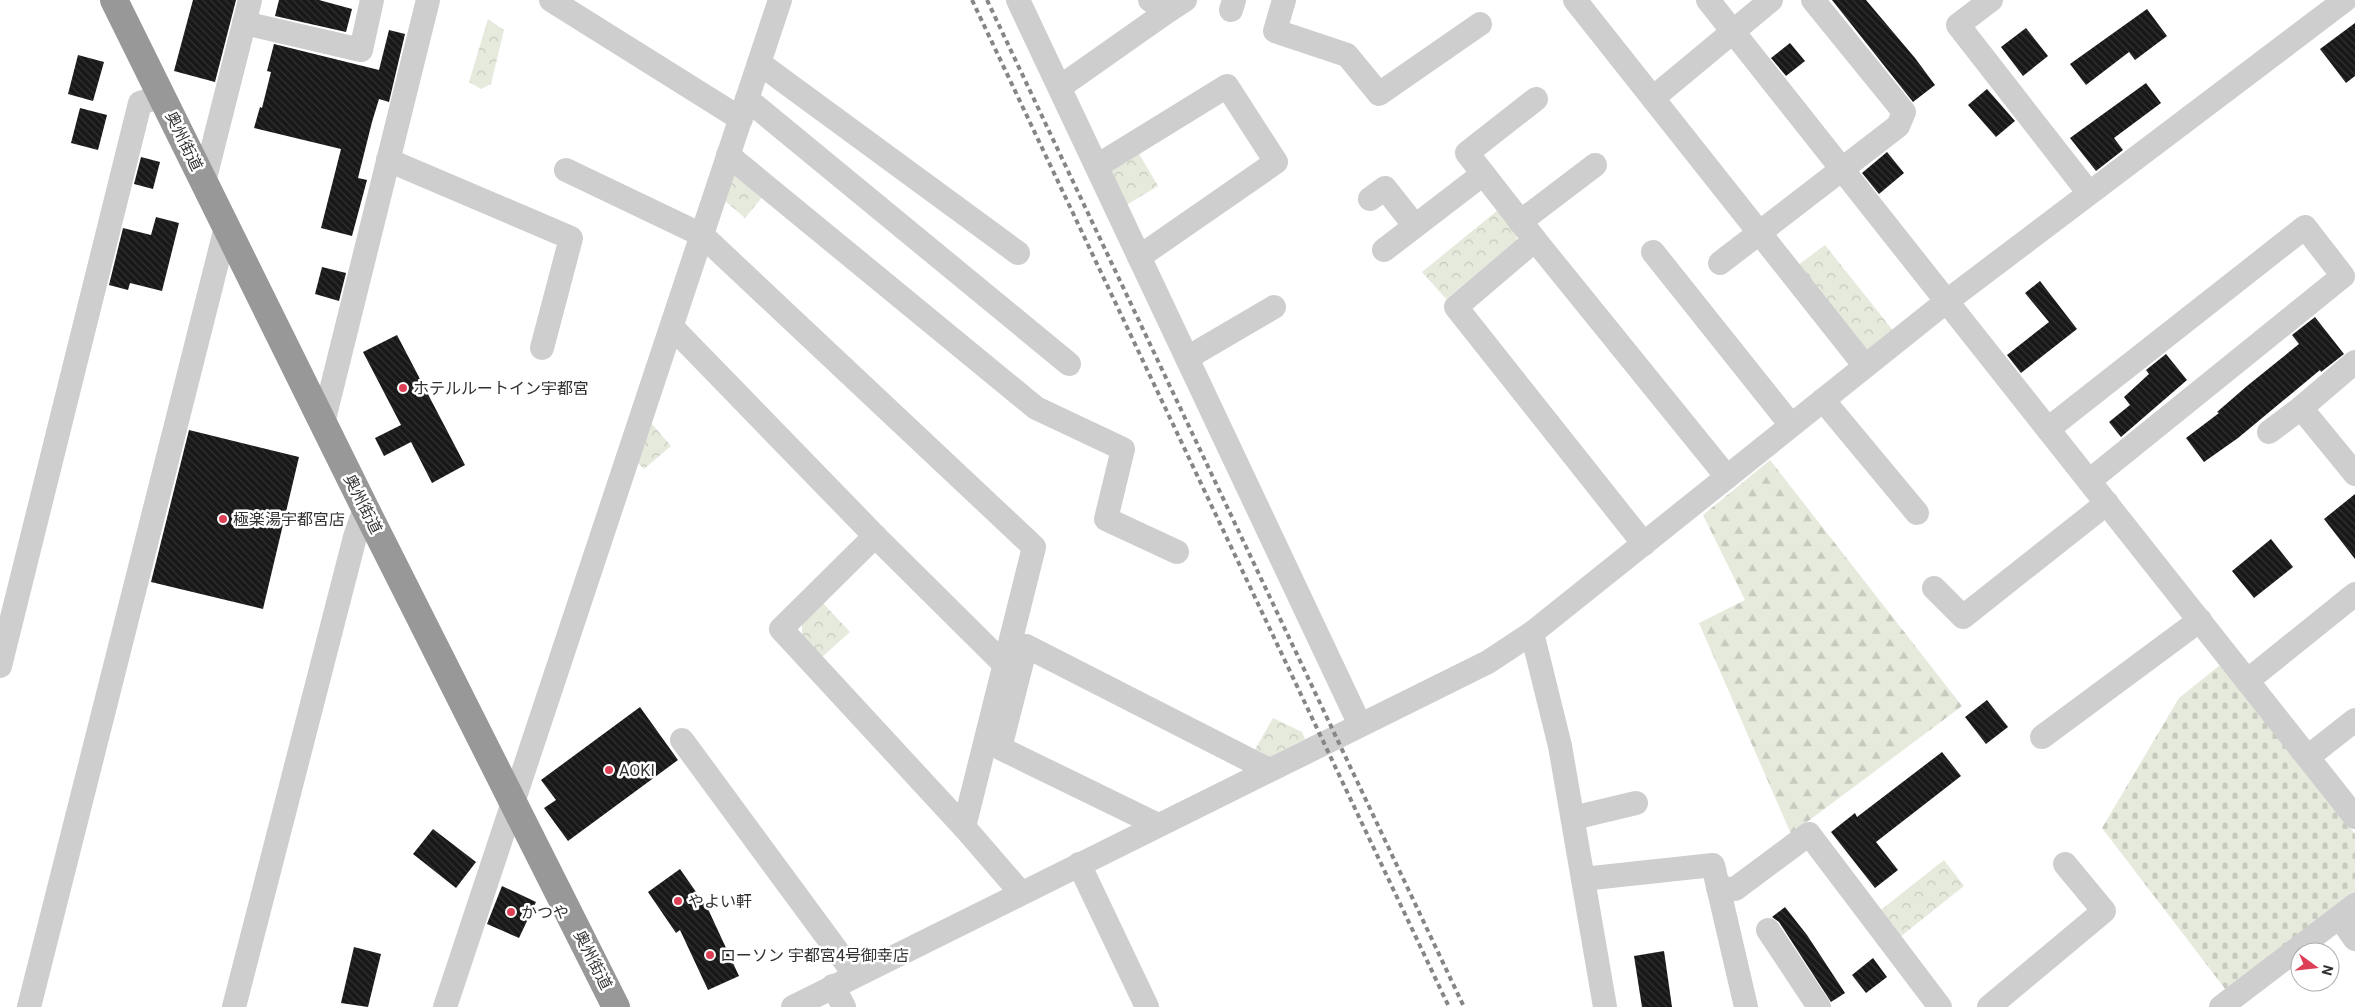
<svg xmlns="http://www.w3.org/2000/svg" width="2355" height="1007" font-family="Roboto,'Noto Sans JP',sans-serif">
<style>
.forest{fill:url(#forest-firs)}
.cemetery{fill:url(#cemetery-stones)}
.park{fill:url(#park-crowns)}
.building{fill:url(#building-back-hatch)}
.lines{fill:none;stroke-linecap:round;stroke-linejoin:round}
.minor{stroke:#cecece;stroke-width:24}
.highway{stroke:#989898;stroke-width:28}
.rail{stroke:#868686;stroke-width:4;stroke-dasharray:5 4;stroke-linecap:butt}
.poi-dot{fill:#dc3f56;stroke:#fff;stroke-width:2}
.labels{text-anchor:middle;dominant-baseline:central;stroke-width:5;stroke-linejoin:round;paint-order:stroke}
.street-label{font-size:16px;fill:#313131;stroke:#fff}
.poi-label{font-size:16px;fill:#313131;stroke:#fff;text-anchor:start}
</style>
<defs>
<pattern id="forest-firs" width="22" height="20" patternUnits="userSpaceOnUse" patternTransform="scale(1.25)"><rect width="22" height="20" fill="#e5eadd"/><path d="M5 1l3.5 6h-7zM16 11l3.5 6h-7z" fill="#c5c9be"/></pattern>
<pattern id="cemetery-stones" width="16" height="16" patternUnits="userSpaceOnUse" patternTransform="scale(1.25)"><rect width="16" height="16" fill="#e5eadd"/><path d="M2 7V4a2 2 0 0 1 4 0v3zM10 15v-3a2 2 0 0 1 4 0v3z" fill="#c5c9be"/></pattern>
<pattern id="park-crowns" width="20" height="18" patternUnits="userSpaceOnUse" patternTransform="scale(1.25)"><rect width="20" height="18" fill="#e5eadd"/><path d="M2 6a3 3 0 1 1 6 0M12 15a3 3 0 1 1 6 0" fill="none" stroke="#c5c9be"/></pattern>
<pattern id="building-back-hatch" width="6" height="6" patternUnits="userSpaceOnUse" patternTransform="scale(1.25)"><rect width="6" height="6" fill="#181818"/><path d="M-1 5l2 2M0 0l6 6M5-1l2 2" fill="none" stroke="#313131"/></pattern>
</defs>
<rect width="100%" height="100%" fill="#fff"/>
<!-- forest -->
<polygon class="forest" points="1770,460 1962,706 1791,834 1699,623 1745,600 1703,515"/>
<!-- cemetery -->
<polygon class="cemetery" points="2220,665 2355,834 2355,893 2226,990 2102,828 2179,698"/>
<!-- park -->
<g class="park">
<polygon points="488,19 504,30 491,84 481,89 469,82"/>
<polygon points="1138,152 1158,186 1123,207 1111,170"/>
<polygon points="735,169 764,195 745,218 718,195"/>
<polygon points="1498,210 1518,233 1516,241 1446,299 1422,272"/>
<polygon points="1825,245 1895,333 1862,357 1794,268"/>
<polygon points="645,416 671,446 644,469 632,457"/>
<polygon points="822,602 850,632 821,658 802,637 802,621"/>
<polygon points="1273,718 1302,732 1305,739 1266,759 1253,753"/>
<polygon points="1944,860 1964,886 1900,937 1877,913"/>
</g>
<!-- building -->
<g class="building">
<polygon points="193,0 236,0 215,82 174,71"/>
<polygon points="279,0 319,0 352,9 346,32 275,16"/>
<polygon points="1832,0 1866,0 1915,58 1935,85 1913,102"/>
<polygon points="2147,9 2167,36 2135,60 2129,52 2086,85 2070,64"/>
<polygon points="2355,23 2355,76 2346,83 2320,49"/>
<polygon points="2026,28 2048,56 2023,76 2001,47"/>
<polygon points="389,30 405,34 389,102 379,99 372,122 358,178 367,180 352,236 321,228 341,149 254,128 260,107 262,108 271,72 267,71 274,44 379,70"/>
<polygon points="1790,43 1805,61 1786,76 1771,58"/>
<polygon points="78,55 104,62 93,101 68,94"/>
<polygon points="2146,83 2161,103 2114,138 2123,150 2096,171 2070,138"/>
<polygon points="1987,89 2015,121 1996,137 1968,105"/>
<polygon points="80,108 107,115 98,150 71,143"/>
<polygon points="1887,152 1904,173 1879,194 1862,173"/>
<polygon points="141,157 160,162 153,189 134,184"/>
<polygon points="156,217 179,223 162,291 130,283 128,290 109,285 123,228 151,235"/>
<polygon points="322,267 346,273 339,301 315,294"/>
<polygon points="2040,281 2077,329 2021,373 2007,355 2049,322 2025,293"/>
<polygon points="2315,317 2344,354 2321,372 2320,370 2238,438 2204,462 2186,438 2219,413 2217,412 2247,386 2299,344 2292,335"/>
<polygon points="397,335 465,465 432,483 411,442 384,456 375,438 401,425 363,352"/>
<polygon points="2166,354 2187,380 2121,437 2109,422 2130,405 2124,397 2149,374 2146,370"/>
<polygon points="189,430 299,457 263,609 151,582"/>
<polygon points="2355,494 2355,559 2324,519"/>
<polygon points="2271,539 2293,567 2254,598 2232,571"/>
<polygon points="1987,700 2008,727 1986,744 1965,717"/>
<polygon points="640,707 678,760 568,841 544,808 556,800 541,780"/>
<polygon points="1942,752 1961,776 1876,842 1898,870 1875,888 1831,832 1855,813 1857,817"/>
<polygon points="433,829 476,862 456,888 413,854"/>
<polygon points="680,869 708,909 739,976 708,990 680,930 676,933 648,892"/>
<polygon points="502,886 536,902 519,938 487,924"/>
<polygon points="1785,907 1807,935 1845,993 1831,1002 1779,922 1772,917"/>
<polygon points="354,947 381,954 368,1007 341,1003"/>
<polygon points="1664,951 1672,1007 1642,1007 1634,956"/>
<polygon points="1873,958 1887,977 1866,993 1852,975"/>
</g>
<g class="lines">
<!-- minor -->
<g class="minor">
<polyline points="551,0 741,119"/>
<polyline points="1018,0 1360,725"/>
<polyline points="1150,0 1168,11 1185,0"/>
<polyline points="1284,0 1275,31 1347,55 1379,94 1480,24"/>
<polyline points="1575,0 1865,366"/>
<polyline points="1708,0 2355,817"/>
<polyline points="1991,0 1958,25 2089,193"/>
<polyline points="1231,10 1234,0"/>
<polyline points="244,23 361,50 372,0"/>
<polyline points="759,63 1018,253"/>
<polyline points="1060,87 1168,11"/>
<polyline points="1653,98 1771,0"/>
<polyline points="747,99 1069,364"/>
<polyline points="1536,99 1467,153 1535,240 1456,307 1644,544"/>
<polyline points="728,155 1036,408 1123,449 1106,519 1177,552"/>
<polyline points="388,160 571,238 542,348"/>
<polyline points="1097,166 1227,86 1276,162 1139,257"/>
<polyline points="566,170 702,235 1034,547 964,827"/>
<polyline points="204,182 250,0"/>
<polyline points="1370,199 1385,188 1415,226"/>
<polyline points="1520,222 1595,165"/>
<polyline points="1535,240 1727,477"/>
<polyline points="1384,250 1483,174"/>
<polyline points="1653,252 1791,425"/>
<polyline points="1720,263 1898,126 1904,112 1813,0"/>
<polyline points="672,327 875,536 1004,664"/>
<polyline points="1187,358 1274,307"/>
<polyline points="2355,362 2301,408 2355,474"/>
<polyline points="1823,400 1917,513"/>
<polyline points="323,423 428,0"/>
<polyline points="2048,429 2305,227 2343,276 2089,481"/>
<polyline points="2269,432 2301,408"/>
<polyline points="875,536 781,629 964,827 1021,893"/>
<polyline points="1934,588 1963,617 2107,503"/>
<polyline points="1532,633 1560,746 1605,1007"/>
<polyline points="0,666 140,103 162,96"/>
<polyline points="2247,681 2355,594"/>
<polyline points="2042,737 2200,620"/>
<polyline points="682,740 855,975"/>
<polyline points="2308,757 2355,720"/>
<polyline points="1573,818 1636,803"/>
<polyline points="1158,825 1000,748 1026,646 1269,770"/>
<polyline points="1079,864 1147,1007"/>
<polyline points="1583,879 1713,865 1746,1007"/>
<polyline points="1718,888 1735,889 1809,834 1940,1007"/>
<polyline points="2340,918 2355,939"/>
<polyline points="1768,930 1819,1007"/>
<polyline points="833,986 844,1007"/>
<polyline points="29,1007 226,227"/>
<polyline points="234,1007 355,537 365,508"/>
<polyline points="445,1007 780,0"/>
<polyline points="793,1007 1488,662 1532,633 1947,301 2345,0"/>
<polyline points="1989,1007 2104,911 2065,864"/>
<polyline points="2221,1007 2355,905"/>
</g>
<!-- highway -->
<polyline class="highway" points="114,0 365,508 616,1007"/>
<!-- rail -->
<g class="rail">
<polyline points="972,0 1449,1007"/>
<polyline points="987,0 1464,1007"/>
</g>
</g>
<!-- markers -->
<g class="poi-dot">
<circle cx="403" cy="388" r="5"/>
<circle cx="223" cy="519" r="5"/>
<circle cx="609" cy="770" r="5"/>
<circle cx="678" cy="901" r="5"/>
<circle cx="511" cy="912" r="5"/>
<circle cx="710" cy="955" r="5"/>
</g>
<g class="labels">
<!-- street labels -->
<g class="street-label">
<text transform="translate(184 141) rotate(64)">奥州街道</text>
<text transform="translate(363 504) rotate(63)">奥州街道</text>
<text transform="translate(593 960) rotate(63)">奥州街道</text>
</g>
<!-- poi labels -->
<g class="poi-label">
<text x="413" y="388">ホテルルートイン宇都宮</text>
<text x="233" y="519">極楽湯宇都宮店</text>
<text x="619" y="770">AOKI</text>
<text x="688" y="901">やよい軒</text>
<text x="521" y="912">かつや</text>
<text x="720" y="955">ローソン 宇都宮4号御幸店</text>
</g>
</g>
<!-- north arrow -->
<g transform="translate(2315 967) rotate(105)"><circle r="24" fill="#ffffff" stroke="#adadad"/>
<path d="M0-4L9 19L0 12L-9 19Z" fill="#dc3f56"/>
<text y="-8" font-size="14" font-weight="bold" text-anchor="middle" fill="#313131">N</text>
</g>
</svg>
